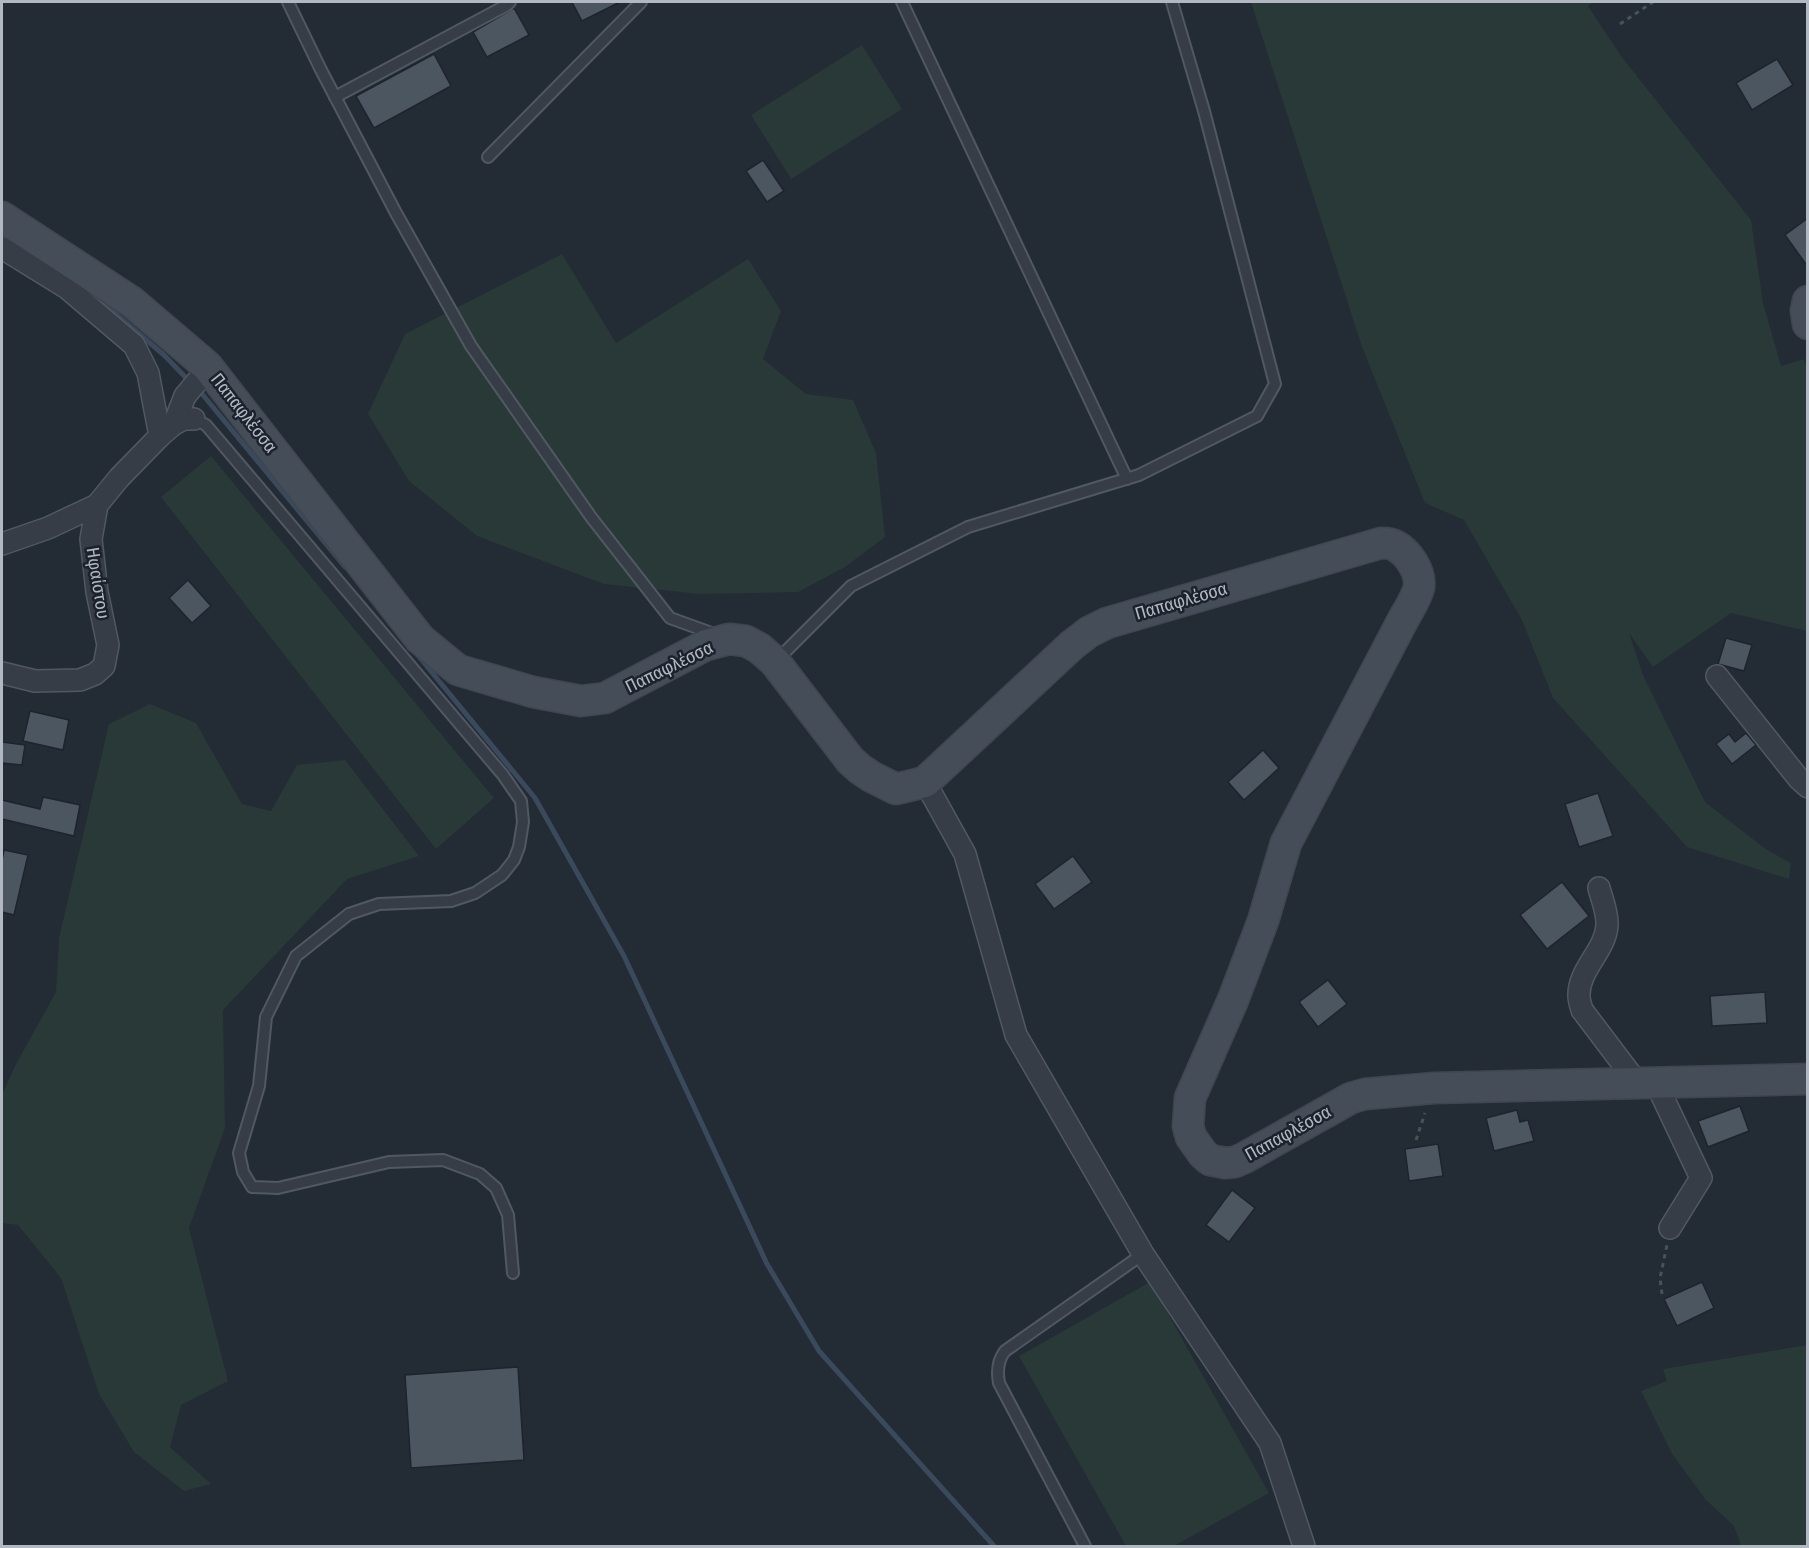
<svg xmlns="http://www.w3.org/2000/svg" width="1809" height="1548" font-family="'Fira Sans Condensed',sans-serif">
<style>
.green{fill:#283938}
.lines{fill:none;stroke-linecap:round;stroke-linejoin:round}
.stream{stroke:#3a4a5c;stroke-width:5}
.building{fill:#4c5661;stroke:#1e242d;stroke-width:1.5}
.lane-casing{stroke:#515861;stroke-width:14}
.street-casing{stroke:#515861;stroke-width:24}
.secondary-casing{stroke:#40464f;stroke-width:33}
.path{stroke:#455456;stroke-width:3;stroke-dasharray:4.5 4.5;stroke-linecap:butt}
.lane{stroke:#363d46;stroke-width:10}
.street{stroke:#363d46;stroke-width:21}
.secondary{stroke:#454d58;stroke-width:30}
.labels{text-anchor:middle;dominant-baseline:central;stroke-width:5;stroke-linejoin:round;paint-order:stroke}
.street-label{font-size:18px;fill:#b1b8c2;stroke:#1c222b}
</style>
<rect width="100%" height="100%" fill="#232b35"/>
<!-- green -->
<g class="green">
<polygon points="1251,2 1593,2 1588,6 1621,56 1751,220 1763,303 1781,366 1804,359 1807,369 1807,631 1731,613 1653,667 1629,633 1643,675 1705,802 1767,850 1791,863 1789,879 1687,847 1553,698 1522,620 1464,520 1425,503 1362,347"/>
<polygon points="862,45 902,109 791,179 751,115"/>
<polygon points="562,254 616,343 748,259 781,311 763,359 806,394 853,400 876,453 885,537 845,567 798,592 700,594 604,584 477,536 409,481 368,414 405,334"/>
<polygon points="211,456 494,798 436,849 161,497"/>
<polygon points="150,704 196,723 242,804 271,811 297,765 345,760 419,856 347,879 223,1010 225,1128 189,1228 228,1381 181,1405 170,1447 211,1484 184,1491 134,1452 99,1394 61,1278 18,1225 2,1223 2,1095 15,1066 56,992 59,938 109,724"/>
<polygon points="1150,1282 1269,1493 1174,1546 1126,1546 1019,1356"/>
<polygon points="1807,1345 1807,1546 1741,1546 1734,1526 1706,1500 1672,1454 1641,1391 1667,1381 1663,1369"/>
</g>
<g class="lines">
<!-- stream -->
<g class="stream">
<polyline points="2,235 23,249"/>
<polyline points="89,291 164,355 191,383"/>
<polyline points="198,389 345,567"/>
<polyline points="416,653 535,798 624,956 767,1264 819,1351 994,1546"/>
</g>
</g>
<!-- building -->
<g class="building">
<polygon points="572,2 620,2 582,21"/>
<polygon points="514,8 529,35 487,57 473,32"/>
<polygon points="434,54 451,86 374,128 356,96"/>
<polygon points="1777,59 1793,85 1752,110 1736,83"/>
<polygon points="763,160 784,191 767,202 746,171"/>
<polygon points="1808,218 1808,267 1785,235"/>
<polygon points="188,580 211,606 192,623 169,598"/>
<polygon points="1726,638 1752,645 1744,671 1718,664"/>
<polygon points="30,711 69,720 63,750 23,741"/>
<polygon points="1746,733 1756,745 1732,764 1716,744 1729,734 1735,742"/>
<polygon points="2,742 25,745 22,765 2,763"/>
<polygon points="1263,750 1279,768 1244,800 1228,782"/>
<polygon points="1598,793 1613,836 1579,847 1565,804"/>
<polygon points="43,797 80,805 74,836 2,819 2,800 40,809"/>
<polygon points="4,850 28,855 14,915 2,912 2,860"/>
<polygon points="1073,856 1092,882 1054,909 1035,884"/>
<polygon points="1562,882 1589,916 1547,949 1520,915"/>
<polygon points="1328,980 1347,1004 1318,1027 1299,1002"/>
<polygon points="1765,992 1767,1023 1712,1026 1710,996"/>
<polygon points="1740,1106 1749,1131 1708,1147 1698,1121"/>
<polygon points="1517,1110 1520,1122 1528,1120 1534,1141 1494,1151 1486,1118"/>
<polygon points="1438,1144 1443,1176 1409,1181 1405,1149"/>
<polygon points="1232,1190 1255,1208 1229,1242 1206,1225"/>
<polygon points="1702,1282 1714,1308 1677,1326 1664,1299"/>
<polygon points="518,1367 524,1460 411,1468 405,1375"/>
</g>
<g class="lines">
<defs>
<g id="lane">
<polyline points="288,2 321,70 396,213 471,346 591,517 670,618 717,635"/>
<polyline points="902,2 1127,479"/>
<polyline points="335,97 507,5 510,2"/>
<polyline points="488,157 641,2"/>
<polyline points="194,419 206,425 503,775 521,801 523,822 519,847 514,860 502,875 475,893 451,901 379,904 349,914 296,956 266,1017 259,1086 239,1153 243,1172 252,1187 278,1188 389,1162 443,1160 480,1174 496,1188 508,1215 513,1273"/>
<polyline points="776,661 851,586 968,527 1139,475 1257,416 1275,384 1204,111 1172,2"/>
<path d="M1085 1546 999 1383C997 1372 997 1361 1005 1351L1143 1254"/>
</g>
<g id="street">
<polyline points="2,248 67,288 134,345 148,373 160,436"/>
<polyline points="174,424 185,396 200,378 207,366"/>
<polyline points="2,544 48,528 97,505"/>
<polyline points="2,673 35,681 80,680 95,674 104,666 108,645 97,592 91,539 97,505 119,478 160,436 174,424 184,419 194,419"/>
<polyline points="1717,676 1799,779 1808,787"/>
<polyline points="925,782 965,854 1016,1035 1143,1254 1270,1443 1304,1546"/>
<path d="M1599 888C1602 900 1608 913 1607 926 1605 951 1578 970 1579 996 1579 1001 1581 1006 1582 1010L1638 1084"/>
<polyline points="1656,1083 1701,1178 1670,1228"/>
</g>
<g id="secondary">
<path d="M2 217 132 302 207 366 420 639 458 670 533 692 581 701 605 698 706 645 729 639 746 641 759 648 775 662 850 760 860 769 872 777 896 789 925 782 1072 645 1089 632 1107 623 1381 543C1386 543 1391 543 1396 546 1408 553 1421 571 1419 587 1417 597 1409 609 1404 618L1286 843 1263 921 1233 1000 1190 1098 1188 1126 1191 1137 1203 1154 1210 1160 1225 1163 1235 1162 1244 1158 1351 1098 1365 1094 1434 1088 1808 1079"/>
<polyline points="1808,301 1806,311 1808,324"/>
</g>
</defs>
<!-- lane casing -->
<use href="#lane" class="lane-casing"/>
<!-- street casing -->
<use href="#street" class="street-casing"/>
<!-- secondary casing -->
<use href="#secondary" class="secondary-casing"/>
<!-- path -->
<g class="path">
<polyline points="1620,24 1653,2"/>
<polyline points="1416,1140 1425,1113"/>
<polyline points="1662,1294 1660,1278 1667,1245"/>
</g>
<!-- lane -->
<use href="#lane" class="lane"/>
<!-- street -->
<use href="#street" class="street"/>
<!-- secondary -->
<use href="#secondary" class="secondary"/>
</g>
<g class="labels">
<!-- street labels -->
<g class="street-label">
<text transform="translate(244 413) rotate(52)">Παπαφλέσσα</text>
<text transform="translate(98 583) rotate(81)">Ηφαίστου</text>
<text transform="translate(1181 601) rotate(-16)">Παπαφλέσσα</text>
<text transform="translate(669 667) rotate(-26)">Παπαφλέσσα</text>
<text transform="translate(1288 1133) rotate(-29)">Παπαφλέσσα</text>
</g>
</g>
<!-- border -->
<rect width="1809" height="1548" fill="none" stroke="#b1b8c2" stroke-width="6"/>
</svg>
